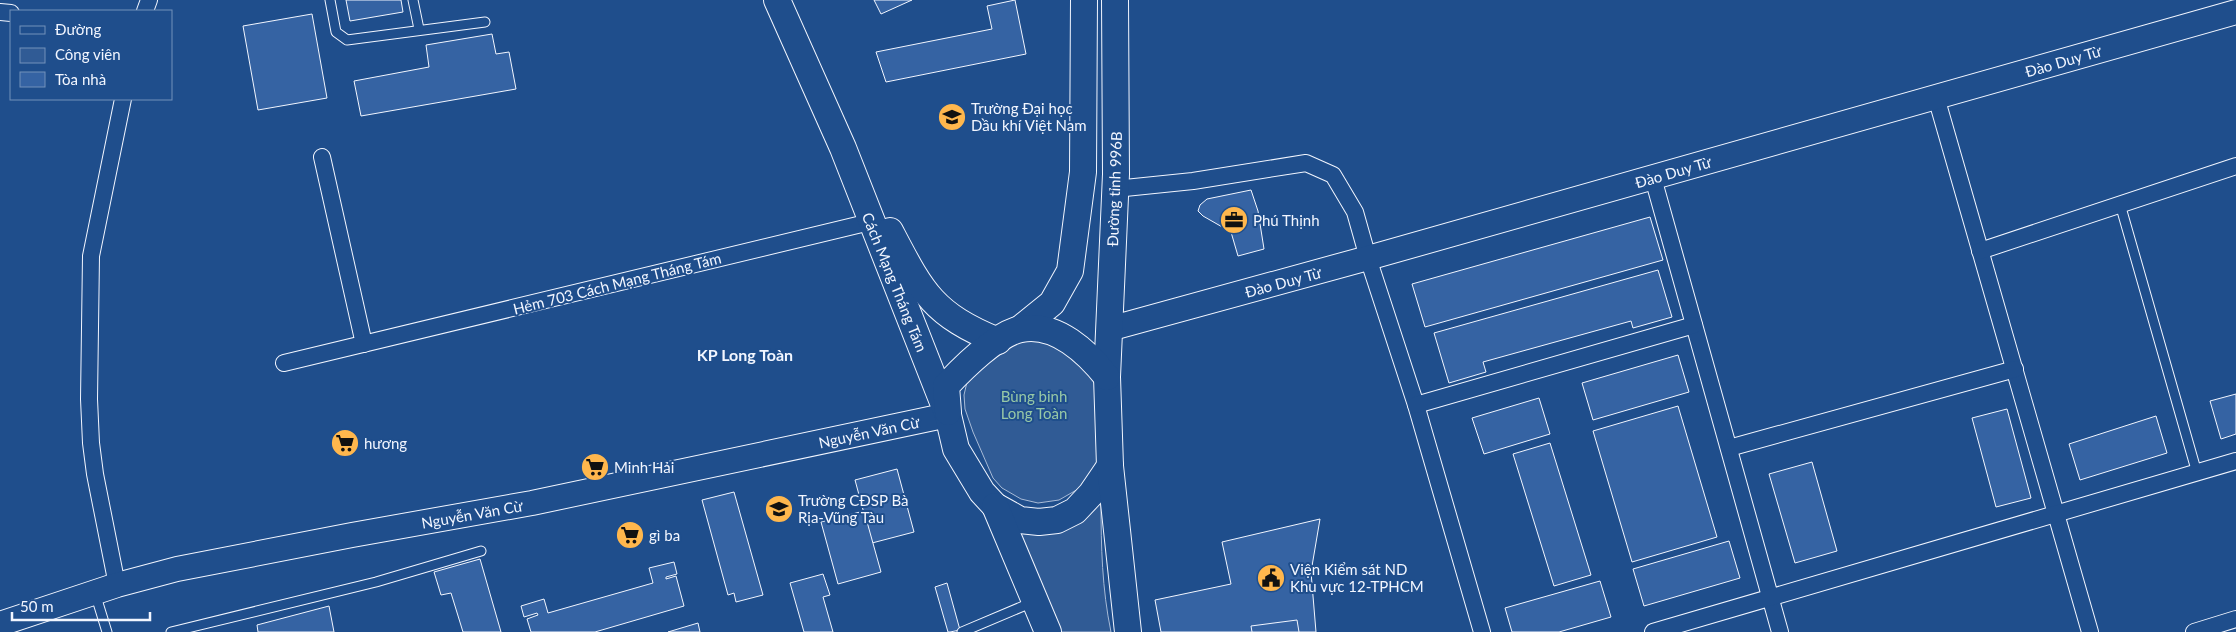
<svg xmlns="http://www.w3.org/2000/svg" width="2236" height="632" font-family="Lato,sans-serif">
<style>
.green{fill:#305b95;stroke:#a8bbd7}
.building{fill:#3563a3;stroke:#f2f6ff}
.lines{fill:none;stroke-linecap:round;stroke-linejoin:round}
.lane-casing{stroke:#f2f6ff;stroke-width:11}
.street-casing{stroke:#f2f6ff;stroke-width:18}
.secondary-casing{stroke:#f2f6ff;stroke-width:26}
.primary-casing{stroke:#f2f6ff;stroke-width:28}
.lane{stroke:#1f4e8c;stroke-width:9}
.street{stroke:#1f4e8c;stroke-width:16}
.secondary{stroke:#1f4e8c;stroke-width:24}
.primary{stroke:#1f4e8c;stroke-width:26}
.labels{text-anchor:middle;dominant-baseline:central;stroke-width:4;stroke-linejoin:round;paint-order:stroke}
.street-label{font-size:15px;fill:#f2f6ff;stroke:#1f4e8c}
.poi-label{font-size:15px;fill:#f2f6ff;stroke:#1f4e8c;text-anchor:start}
.park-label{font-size:15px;fill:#97c8a6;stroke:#1f4e8c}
.neighbourhood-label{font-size:16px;font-weight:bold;fill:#f2f6ff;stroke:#1f4e8c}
</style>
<rect width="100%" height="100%" fill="#1f4e8c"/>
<!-- green -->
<g class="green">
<polygon points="1051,337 1097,380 1100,462 1080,488 1059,500 1038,503 1021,499 1002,488 993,478 973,432 965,409 964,395 967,382 994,347"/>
<path d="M1101 503C1101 546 1102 589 1111 632H1053L1012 525 1091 513Z"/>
</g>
<!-- building -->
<g class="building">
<polygon points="346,0 401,0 403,12 350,21"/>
<polygon points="874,0 912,0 881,14"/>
<polygon points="1015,0 1026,54 886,82 876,52 992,29 987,6"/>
<polygon points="312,14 327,98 258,110 243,26"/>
<polygon points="492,34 496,54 509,52 516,89 361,116 354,81 429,67 426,45"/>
<polygon points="1251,190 1258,211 1264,249 1238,256 1231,232 1203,216 1198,211 1200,205 1207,199"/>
<polygon points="1650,217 1663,260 1425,327 1412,284"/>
<polygon points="1658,270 1672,317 1633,328 1631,321 1483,362 1486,372 1449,383 1434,333"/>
<polygon points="1678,355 1689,392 1593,420 1582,383"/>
<polygon points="2236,394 2236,434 2221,439 2210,401"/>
<polygon points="1539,398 1550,434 1484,454 1472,418"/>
<polygon points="1678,406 1717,537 1632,562 1593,431"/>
<polygon points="2007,409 2031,498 1996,507 1972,418"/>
<polygon points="2156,416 2167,453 2080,480 2069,444"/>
<polygon points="1550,443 1591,575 1554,586 1513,454"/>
<polygon points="1812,462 1837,551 1795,563 1769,474"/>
<polygon points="897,469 914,532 872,543 855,480"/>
<polygon points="734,492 763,595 736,602 734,593 728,595 702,500"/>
<polygon points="864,511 881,572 838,584 821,522"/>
<polygon points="1320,519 1311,572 1316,632 1161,632 1155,600 1231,584 1222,542"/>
<polygon points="1729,541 1740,578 1644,606 1633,569"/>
<polygon points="480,559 501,632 463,632 451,593 441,595 434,572"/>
<polygon points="674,562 677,574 666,577 666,579 676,576 684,606 595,632 531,632 527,619 538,615 537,613 524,617 521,606 544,599 548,613 653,583 649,568"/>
<polygon points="823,574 830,595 823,597 833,632 804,632 790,583"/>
<polygon points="1600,581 1611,617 1559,632 1512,632 1505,608"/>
<polygon points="947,583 960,630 950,632 948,632 935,587"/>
<polygon points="329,606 334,632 258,632 257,625"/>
<polygon points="1297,620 1299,632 1252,632 1251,626"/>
<polygon points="698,623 700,632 668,632"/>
</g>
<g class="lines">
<defs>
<g id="lane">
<polyline points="330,0 336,32 347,40 485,22"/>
<polyline points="413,0 419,29"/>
<polyline points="2120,204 2197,473"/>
<polyline points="95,593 107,632"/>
<polyline points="171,632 376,582 481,551"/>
<polyline points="962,632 1033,602"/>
</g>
<g id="street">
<polyline points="145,11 149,0"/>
<polyline points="0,12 11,13"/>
<polyline points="1936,97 2090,632"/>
<polyline points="322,157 364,344"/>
<polyline points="1653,178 1780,632"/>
<polyline points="1115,189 1193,181 1306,163 1333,175 1355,212 1368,258 1416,405 1482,632"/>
<polyline points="1980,251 2236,166"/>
<polyline points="284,363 870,222"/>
<polyline points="1416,405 1694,325"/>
<polyline points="1729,448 2015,369"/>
<polyline points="117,585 95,474 91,443 89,399 91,256 123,99"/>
<polyline points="1653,632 2236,461"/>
<polyline points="2194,632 2236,619"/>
</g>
<g id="secondary">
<polyline points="1109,329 1368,258 2236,12"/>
<polyline points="0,624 117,585 177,569 352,535 532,503 948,415"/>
</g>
<g id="primary">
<polyline points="777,0 843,148 948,415 956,449 982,492 995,506 1020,520 1039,522 1057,520 1075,511 1091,494 1110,466"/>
<polyline points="1115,0 1116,174 1107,377 1110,466 1128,632"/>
<path d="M890 231C922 292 932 314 998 341"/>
<polyline points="1020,329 1052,303 1070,271 1083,172 1084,0"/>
<path d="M948 412 946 386C962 369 998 333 1021 329 1056 322 1088 353 1107 377"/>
<polyline points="995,506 1048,632"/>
</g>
</defs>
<!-- lane casing -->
<use href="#lane" class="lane-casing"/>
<!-- street casing -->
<use href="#street" class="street-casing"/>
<!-- secondary casing -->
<use href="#secondary" class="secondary-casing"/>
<!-- primary casing -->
<use href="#primary" class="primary-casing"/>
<!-- lane -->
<use href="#lane" class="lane"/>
<!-- street -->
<use href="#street" class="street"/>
<!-- secondary -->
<use href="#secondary" class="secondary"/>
<!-- primary -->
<use href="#primary" class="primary"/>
</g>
<!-- icons -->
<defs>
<symbol id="university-disc" viewBox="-11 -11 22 22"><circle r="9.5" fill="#ffb74d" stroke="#1f4e8c"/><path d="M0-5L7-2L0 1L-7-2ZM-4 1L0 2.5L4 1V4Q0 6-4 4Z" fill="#111"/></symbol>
<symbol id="office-disc" viewBox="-11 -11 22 22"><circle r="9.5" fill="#ffb74d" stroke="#1f4e8c"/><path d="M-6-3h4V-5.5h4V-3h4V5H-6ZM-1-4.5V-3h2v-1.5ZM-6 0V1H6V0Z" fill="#111"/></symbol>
<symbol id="supermarket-disc" viewBox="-11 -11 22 22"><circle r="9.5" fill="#ffb74d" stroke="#1f4e8c"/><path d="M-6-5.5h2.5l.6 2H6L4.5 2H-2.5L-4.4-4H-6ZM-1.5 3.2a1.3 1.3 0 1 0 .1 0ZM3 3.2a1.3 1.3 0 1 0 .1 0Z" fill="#111"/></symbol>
<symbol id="civic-disc" viewBox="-11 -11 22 22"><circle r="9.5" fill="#ffb74d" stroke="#1f4e8c"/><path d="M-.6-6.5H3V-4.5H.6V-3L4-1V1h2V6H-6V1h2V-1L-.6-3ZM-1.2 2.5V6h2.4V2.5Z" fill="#111"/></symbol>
</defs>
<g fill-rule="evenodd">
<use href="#university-disc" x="936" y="101" width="32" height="32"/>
<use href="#office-disc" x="1218" y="204" width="32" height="32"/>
<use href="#supermarket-disc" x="329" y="427" width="32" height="32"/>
<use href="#supermarket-disc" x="579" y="451" width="32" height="32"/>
<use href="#university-disc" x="763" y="493" width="32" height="32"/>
<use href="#supermarket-disc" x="614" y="519" width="32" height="32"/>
<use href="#civic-disc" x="1255" y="562" width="32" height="32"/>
</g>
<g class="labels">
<!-- street labels -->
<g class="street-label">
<text transform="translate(2063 61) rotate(-16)">Đào Duy Từ</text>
<text transform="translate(1673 172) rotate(-16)">Đào Duy Từ</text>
<text transform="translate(1114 189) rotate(-88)">Đường tỉnh 996B</text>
<text transform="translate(895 282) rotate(68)">Cách Mạng Tháng Tám</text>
<text transform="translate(1283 282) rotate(-15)">Đào Duy Từ</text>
<text transform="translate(617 283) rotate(-14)">Hẻm 703 Cách Mạng Tháng Tám</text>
<text transform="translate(869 432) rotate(-12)">Nguyễn Văn Cừ</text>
<text transform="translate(472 514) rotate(-10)">Nguyễn Văn Cừ</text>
</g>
<!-- poi labels -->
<g class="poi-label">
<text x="971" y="108">Trường Đại học<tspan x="971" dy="17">Dầu khí Việt Nam</tspan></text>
<text x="1253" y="220">Phú Thịnh</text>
<text x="364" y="443">hương</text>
<text x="614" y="467">Minh Hải</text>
<text x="798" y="500">Trường CĐSP Bà<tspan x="798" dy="17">Rịa-Vũng Tàu</tspan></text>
<text x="649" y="535">gì ba</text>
<text x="1290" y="569">Viện Kiểm sát ND<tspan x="1290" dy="17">Khu vực 12-TPHCM</tspan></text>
</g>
<!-- park labels -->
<g class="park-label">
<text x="1034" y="396">Bùng binh<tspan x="1034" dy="17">Long Toàn</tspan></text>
</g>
<!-- neighbourhood labels -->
<g class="neighbourhood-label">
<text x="745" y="354">KP Long Toàn</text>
</g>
</g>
<!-- legend -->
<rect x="10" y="10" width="162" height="90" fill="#1f4e8c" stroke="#7391ba"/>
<rect x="20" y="26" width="25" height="8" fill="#1f4e8c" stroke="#7391ba"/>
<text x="55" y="35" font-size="15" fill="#f2f6ff">Đường</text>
<rect x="20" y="48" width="25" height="15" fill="#305b95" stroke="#7391ba"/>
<text x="55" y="60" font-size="15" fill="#f2f6ff">Công viên</text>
<rect x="20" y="72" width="25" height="15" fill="#3563a3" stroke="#7391ba"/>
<text x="55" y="85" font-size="15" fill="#f2f6ff">Tòa nhà</text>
<!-- scale -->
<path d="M12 612v8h138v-8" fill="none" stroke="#f2f6ff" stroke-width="2.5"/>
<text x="20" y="612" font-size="15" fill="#f2f6ff" stroke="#1f4e8c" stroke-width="4" paint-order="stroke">50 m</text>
</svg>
